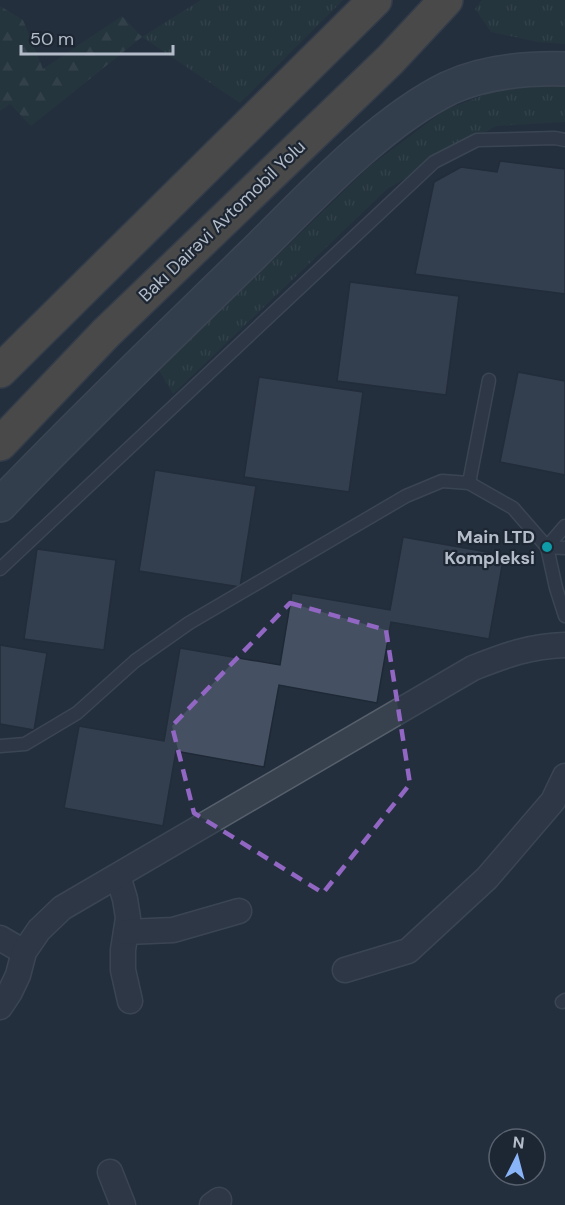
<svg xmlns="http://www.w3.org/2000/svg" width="565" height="1205" font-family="'DM Sans',sans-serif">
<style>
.grass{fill:url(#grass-tufts)}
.forest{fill:url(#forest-firs)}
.building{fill:#455162;stroke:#1f2835;stroke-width:1.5}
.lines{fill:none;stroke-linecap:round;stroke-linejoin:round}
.lane-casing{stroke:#565f6c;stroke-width:15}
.street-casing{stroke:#565f6c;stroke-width:27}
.secondary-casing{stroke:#565f6c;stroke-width:36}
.highway-casing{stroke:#434c59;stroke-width:36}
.lane{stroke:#38414e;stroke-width:12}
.street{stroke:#38414e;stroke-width:24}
.secondary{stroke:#465061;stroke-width:33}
.highway{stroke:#746855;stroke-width:33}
.marked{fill:none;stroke:#9266c3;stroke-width:4.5;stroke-dasharray:12 8;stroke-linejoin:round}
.culture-dot{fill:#0f9aa8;stroke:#1d2633;stroke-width:2}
.labels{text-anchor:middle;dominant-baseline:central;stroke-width:4.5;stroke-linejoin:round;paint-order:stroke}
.street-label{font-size:18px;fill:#b4bcc9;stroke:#1d2633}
.poi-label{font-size:18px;font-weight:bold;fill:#b4bcc9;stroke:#1d2633;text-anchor:end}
</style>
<defs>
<pattern id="grass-tufts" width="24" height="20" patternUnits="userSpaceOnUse" patternTransform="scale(1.5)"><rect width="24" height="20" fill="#263c3f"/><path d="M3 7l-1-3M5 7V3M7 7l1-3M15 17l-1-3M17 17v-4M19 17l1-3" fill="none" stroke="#435659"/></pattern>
<pattern id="forest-firs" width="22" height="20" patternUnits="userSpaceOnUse" patternTransform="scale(1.5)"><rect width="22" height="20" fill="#263c3f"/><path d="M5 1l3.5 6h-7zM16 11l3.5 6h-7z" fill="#435659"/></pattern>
</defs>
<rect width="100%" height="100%" fill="#242f3e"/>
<!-- grass -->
<g class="grass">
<polygon points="201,0 343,0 240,103 142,37"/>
<polygon points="482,0 565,0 565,44 538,42 491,32 475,9"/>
<polygon points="546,83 565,86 565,122 496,126 387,189 173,394 159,370 370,166 445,110 497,90"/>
</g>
<!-- forest -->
<polygon class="forest" points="0,6 23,20 43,69 122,16 142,37 31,126 10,104 0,111"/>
<!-- building -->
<g class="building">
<polygon points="500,161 565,169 565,294 415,274 434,182 461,167 497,172"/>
<polygon points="350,282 459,296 446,395 337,381"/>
<polygon points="518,372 565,381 565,475 500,462"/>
<polygon points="259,377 363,392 349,492 244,477"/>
<polygon points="155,470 256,486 240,587 139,571"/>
<polygon points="403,537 504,555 489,639 391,622 377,703 279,685 264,767 176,751 163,826 64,808 79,726 164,741 180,648 280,665 292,593 390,610"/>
<polygon points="37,549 116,560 104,650 24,639"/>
<polygon points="0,645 47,653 34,730 0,724"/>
</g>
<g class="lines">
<defs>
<g id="lane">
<polyline points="469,483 489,380"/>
<polyline points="547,547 565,526"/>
<polyline points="547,547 565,548"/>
<polyline points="0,569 434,162 477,140 555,138 565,140"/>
<polyline points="0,746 25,744 77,713 135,661 189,623 406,496 442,481 469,483 513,508 547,547 556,588 565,616"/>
<polyline points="562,1002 565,1000"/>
</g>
<g id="street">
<polyline points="118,876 125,899 128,918 123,950 123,970 130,1001"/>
<polyline points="127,932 173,930 239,911"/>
<polyline points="0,938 24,952"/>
<polyline points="345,970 408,951 487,878 553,801 565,776"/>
<path d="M0 1007 10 992 18 975 24 952 39 930 62 908 473 668C506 655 530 646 565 645"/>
<polyline points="110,1172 123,1205"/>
<polyline points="212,1205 219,1200"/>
</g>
<path id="secondary" d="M0 505C82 419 167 338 252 255 308 200 379 122 449 88 484 72 527 68 565 69"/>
<g id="highway">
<polyline points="0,371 375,0"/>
<polyline points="0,444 106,333 390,60 446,0"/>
</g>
</defs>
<!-- lane casing -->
<use href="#lane" class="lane-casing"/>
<!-- street casing -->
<use href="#street" class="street-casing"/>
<!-- secondary casing -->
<use href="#secondary" class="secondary-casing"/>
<!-- highway casing -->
<use href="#highway" class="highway-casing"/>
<!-- lane -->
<use href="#lane" class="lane"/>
<!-- street -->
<use href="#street" class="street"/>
<!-- secondary -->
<use href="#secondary" class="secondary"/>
<!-- highway -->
<use href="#highway" class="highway"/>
</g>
<!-- marked area -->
<path d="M0 0H565V1205H0ZM290 603 386 630 410 784 323 893 194 813 172 726Z" fill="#242f3e" fill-opacity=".55" fill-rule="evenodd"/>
<path class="marked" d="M290 603 386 630 410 784 323 893 194 813 172 726Z"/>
<!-- markers -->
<circle class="culture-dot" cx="547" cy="547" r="6"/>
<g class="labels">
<!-- street labels -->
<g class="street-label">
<text transform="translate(222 221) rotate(-44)">Bakı Dairəvi Avtomobil Yolu</text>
</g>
<!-- poi labels -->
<g class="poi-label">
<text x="535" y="537">Main LTD<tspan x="535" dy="21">Kompleksi</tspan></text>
</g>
</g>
<!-- north arrow -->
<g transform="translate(517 1157) rotate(6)"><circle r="28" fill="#1d2633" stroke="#59626f" stroke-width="1.5"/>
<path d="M0-4.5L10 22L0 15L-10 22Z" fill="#8ab4f8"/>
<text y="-9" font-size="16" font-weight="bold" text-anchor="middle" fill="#b4bcc9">N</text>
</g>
<!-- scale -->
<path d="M21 45v9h152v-9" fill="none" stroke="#b4bcc9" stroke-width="3"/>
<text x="30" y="45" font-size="18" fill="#b4bcc9" stroke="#1d2633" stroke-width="4.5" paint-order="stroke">50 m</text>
</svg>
